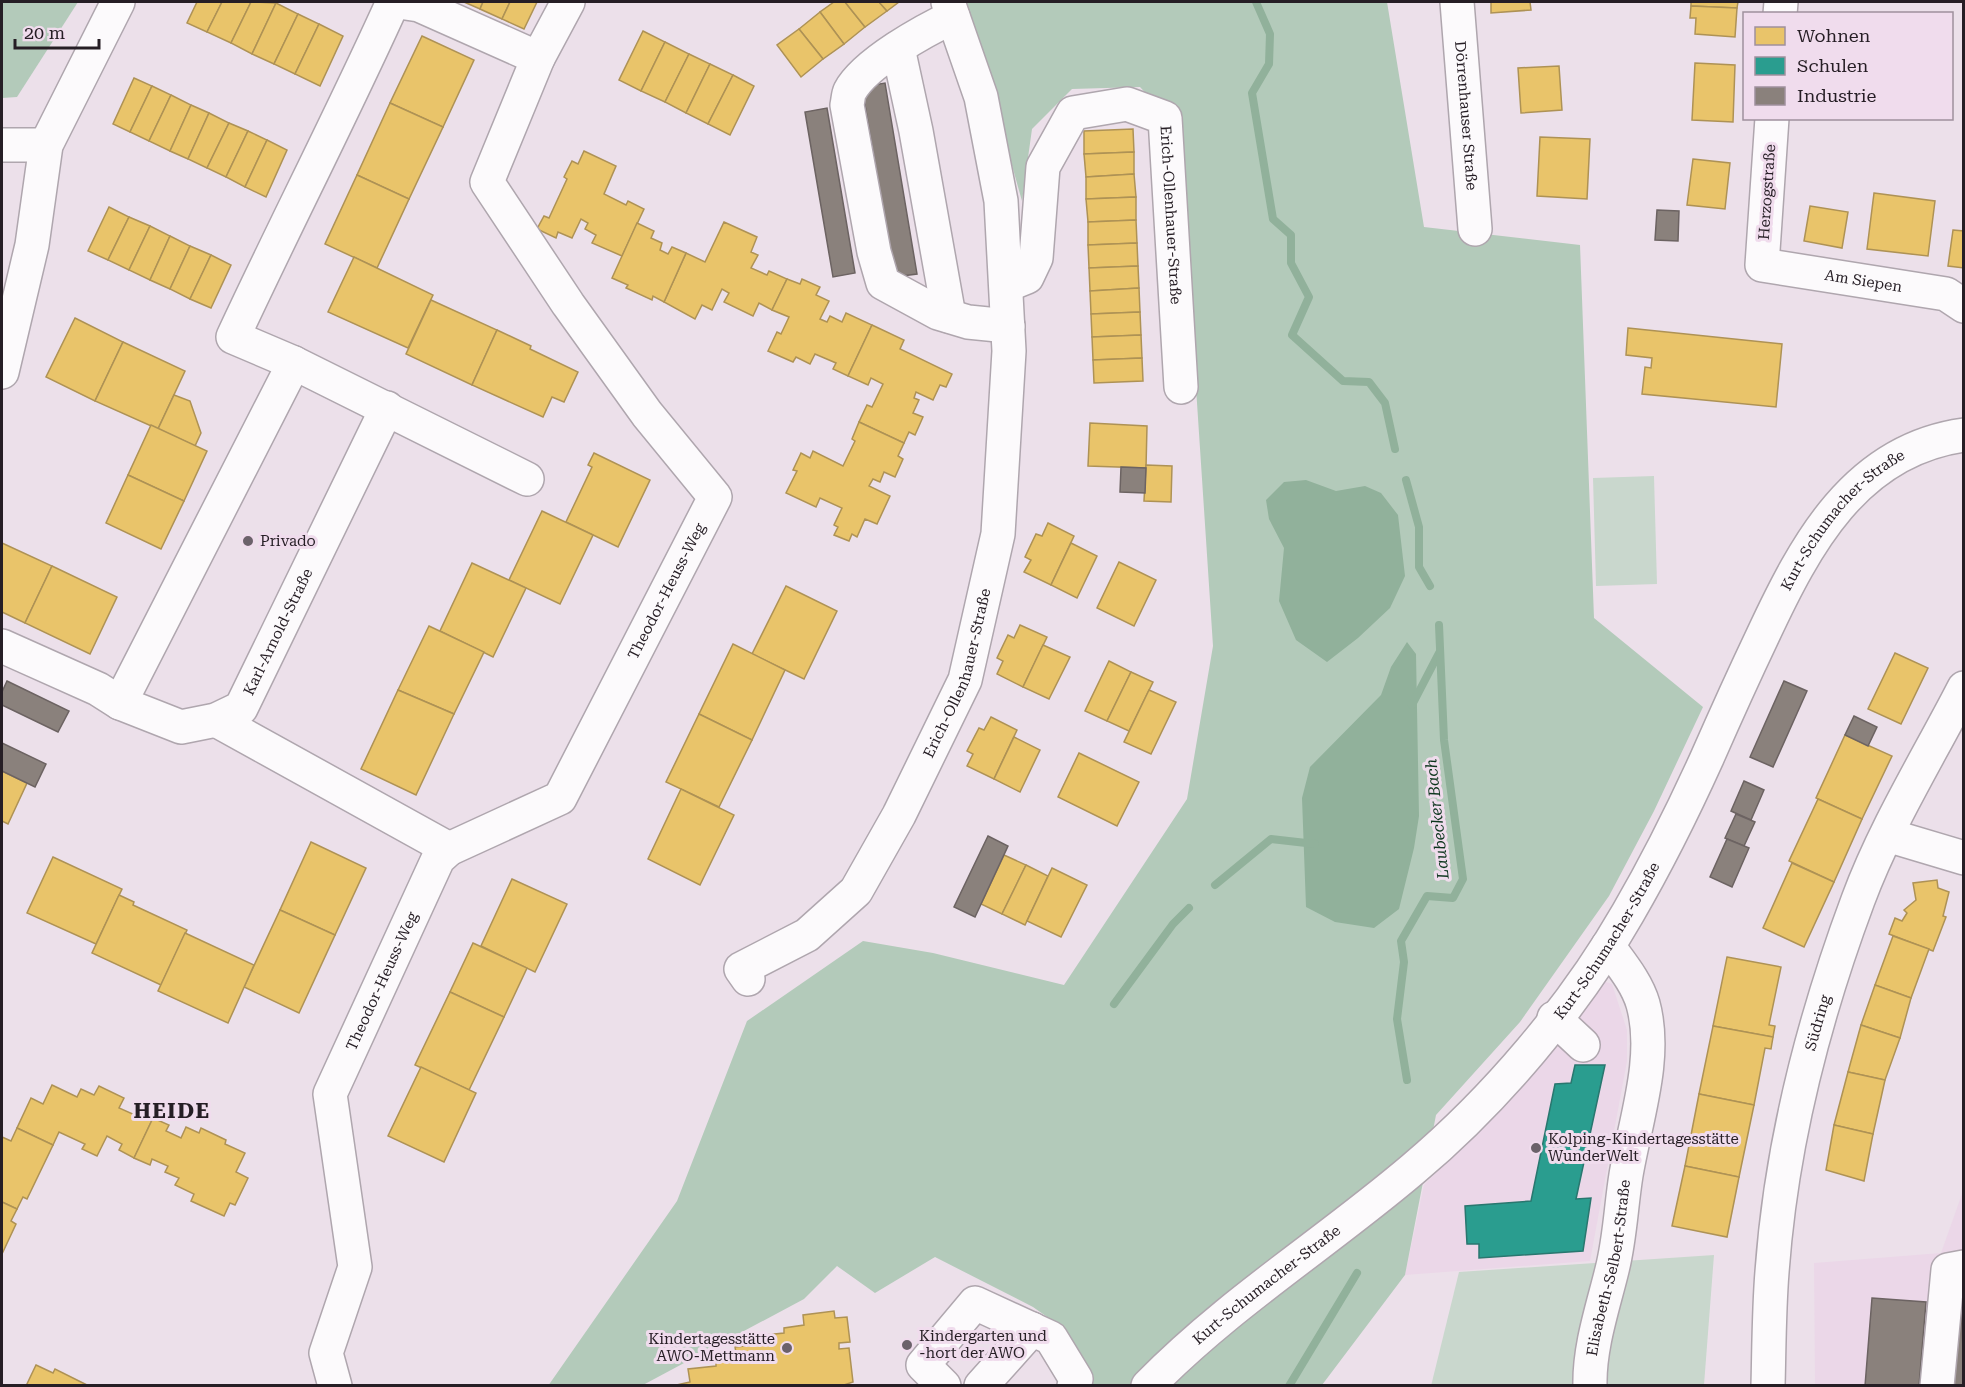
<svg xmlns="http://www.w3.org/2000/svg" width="1965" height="1387" font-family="'Roboto Serif',serif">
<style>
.built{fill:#ebd7e8}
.green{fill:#c9d7cd}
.forest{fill:#b3caba}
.water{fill:#91b19b}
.homes{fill:#e9c46a;stroke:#ae9255;stroke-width:1.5}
.schools{fill:#2a9d8f;stroke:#29776f;stroke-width:1.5}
.industry{fill:#8a817c;stroke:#6c6362;stroke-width:1.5}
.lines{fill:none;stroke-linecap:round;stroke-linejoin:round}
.stream{stroke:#91b19b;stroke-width:8}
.minor-casing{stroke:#afa6ae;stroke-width:36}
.minor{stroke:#fcfafc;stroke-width:33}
.poi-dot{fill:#6b626a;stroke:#f0dced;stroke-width:2}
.labels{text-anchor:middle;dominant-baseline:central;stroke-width:6;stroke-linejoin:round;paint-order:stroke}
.street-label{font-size:15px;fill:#261e25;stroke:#f0dced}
.poi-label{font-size:15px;fill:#261e25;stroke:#f0dced;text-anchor:start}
.water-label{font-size:16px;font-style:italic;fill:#0c351d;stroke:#f0dced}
.district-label{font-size:21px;font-weight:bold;letter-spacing:1.5px;fill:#261e25;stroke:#f0dced}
</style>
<rect width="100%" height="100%" fill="#ece0ea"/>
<!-- built -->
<g class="built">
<polygon points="1603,981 1612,984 1627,1030 1627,1061 1590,1261 1405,1275 1424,1185 1497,1111"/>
<polygon points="1963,1191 1963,1385 1815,1385 1814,1263 1941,1253"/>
</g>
<!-- green -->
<g class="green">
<polygon points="1654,476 1657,584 1596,586 1593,478"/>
<polygon points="1714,1255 1704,1385 1431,1386 1459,1272"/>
</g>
<!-- forest -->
<g class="forest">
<polygon points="2,2 78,2 17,97 2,98"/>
<polygon points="966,2 1387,2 1424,227 1580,245 1594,618 1703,707 1654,811 1609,896 1520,1022 1436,1115 1405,1275 1322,1385 1083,1385 1060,1326 1033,1307 935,1257 875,1293 837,1266 804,1299 643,1385 548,1386 677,1201 747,1021 863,941 933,953 1064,985 1187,799 1213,646 1179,129 1140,87 1072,89 1032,129 1022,201"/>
</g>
<!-- water -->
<g class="water">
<polygon points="1306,480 1336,491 1365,486 1381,493 1398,515 1405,576 1390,608 1358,638 1327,662 1296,640 1279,601 1284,548 1269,519 1266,500 1284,482"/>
<polygon points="1407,642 1416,654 1419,816 1414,848 1399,909 1374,928 1335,922 1306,907 1302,798 1310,767 1381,695 1391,667"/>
</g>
<!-- homes -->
<g class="homes">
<polygon points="197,2 222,2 207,32 187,23"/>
<polygon points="222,2 251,2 231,43 207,32"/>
<polygon points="251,2 276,3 252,54 231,43"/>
<polygon points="464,2 483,2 480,9"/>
<polygon points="483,2 510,2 502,19 480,9"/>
<polygon points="510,2 537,2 524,29 502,19"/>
<polygon points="834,2 845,2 865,27 844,44 820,12"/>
<polygon points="845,2 879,2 887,11 865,27"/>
<polygon points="879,2 899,2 887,11"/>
<polygon points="1491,2 1530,2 1531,10 1491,13"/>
<polygon points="1691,2 1738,2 1737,8 1691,6"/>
<polygon points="276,3 298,14 274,64 252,54"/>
<polygon points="1691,6 1737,8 1735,37 1695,34 1696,18 1690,18"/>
<polygon points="820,12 844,44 823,59 799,29"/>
<polygon points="298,14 319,24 295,74 274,64"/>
<polygon points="319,24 343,36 320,86 295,74"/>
<polygon points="799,29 823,59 801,77 777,45"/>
<polygon points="643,31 665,42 641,91 619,80"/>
<polygon points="422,36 474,60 443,127 390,103"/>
<polygon points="665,42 689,54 665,102 641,91"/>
<polygon points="689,54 710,64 686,113 665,102"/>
<polygon points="1695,63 1735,65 1733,122 1692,120"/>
<polygon points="710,64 733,75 708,124 686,113"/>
<polygon points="1559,66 1562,110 1521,113 1518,68"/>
<polygon points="733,75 754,86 730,135 708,124"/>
<polygon points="134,78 152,86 130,132 113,124"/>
<polygon points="152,86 171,95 149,141 130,132"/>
<polygon points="171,95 191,105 170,151 149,141"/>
<polygon points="390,103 443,127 409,199 357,175"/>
<polygon points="191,105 209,113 188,159 170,151"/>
<polygon points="209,113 229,123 207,168 188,159"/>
<polygon points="229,123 248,131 226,177 207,168"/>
<polygon points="1133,129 1134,152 1084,154 1084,131"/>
<polygon points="248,131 267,140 245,187 226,177"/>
<polygon points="1540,137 1590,139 1587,199 1537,196"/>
<polygon points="267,140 287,150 266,197 245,187"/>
<polygon points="584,151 616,166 604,194 626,205 628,201 644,209 622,256 592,243 596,235 585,229 588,223 581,219 572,238 558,232 556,238 537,229 544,216 549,218 567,179 564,177 572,161 578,164"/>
<polygon points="1134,152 1134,174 1086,177 1084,154"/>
<polygon points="1693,159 1730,163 1725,209 1687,205"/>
<polygon points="1134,174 1136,197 1086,199 1086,177"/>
<polygon points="357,175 409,199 377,268 325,244"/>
<polygon points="1874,193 1935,201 1928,256 1867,249"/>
<polygon points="1136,197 1136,220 1088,222 1086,199"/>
<polygon points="1810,206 1848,212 1842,248 1804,241"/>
<polygon points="109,207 129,217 108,260 88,251"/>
<polygon points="129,217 150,226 129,270 108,260"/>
<polygon points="1136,220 1137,243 1088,245 1088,222"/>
<polygon points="724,222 757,237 751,252 758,255 751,268 767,275 769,271 787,279 772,310 759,303 753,316 724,302 729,293 722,289 712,310 702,305 695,319 664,302 686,253 705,262"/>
<polygon points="637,223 654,231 651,238 662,243 660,250 668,254 672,247 686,253 664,302 653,296 652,300 626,288 628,285 612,278"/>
<polygon points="150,226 170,236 150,280 129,270"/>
<polygon points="1953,230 1964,231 1964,268 1948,266"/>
<polygon points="170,236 190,246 170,289 150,280"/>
<polygon points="1137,243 1138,266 1089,268 1088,245"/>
<polygon points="190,246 211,255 190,299 170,289"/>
<polygon points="211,255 231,265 211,308 190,299"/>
<polygon points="354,257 433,295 408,348 328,312"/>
<polygon points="1138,266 1139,288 1090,291 1089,268"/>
<polygon points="787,279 800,284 802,279 820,287 816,295 829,301 820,319 827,322 830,316 842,322 846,313 872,325 848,376 833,369 836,363 815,354 810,364 796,357 793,362 768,351 777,332 781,334 789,317 772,310"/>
<polygon points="1139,288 1140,312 1091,314 1090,291"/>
<polygon points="431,300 497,330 472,385 406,354"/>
<polygon points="1140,312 1141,335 1092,337 1091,314"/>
<polygon points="75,318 123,342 95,401 46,377"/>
<polygon points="872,325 904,340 900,349 952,374 946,387 940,385 933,400 916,392 914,398 919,400 913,413 923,417 915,435 909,432 904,443 859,422 867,405 872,407 883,384 871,378 868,385 848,376"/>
<polygon points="1628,328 1782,344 1776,407 1642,394 1645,367 1651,368 1652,358 1626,355"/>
<polygon points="497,330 531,346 530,349 578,372 564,402 552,397 543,417 472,385"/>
<polygon points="1141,335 1142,358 1093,360 1092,337"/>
<polygon points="123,342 185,371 158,429 95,401"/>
<polygon points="1142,358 1143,381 1094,383 1093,360"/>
<polygon points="174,395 190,401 201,433 195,446 158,429"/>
<polygon points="859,422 904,443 898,456 903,459 895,477 884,472 880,482 873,479 869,486 890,496 877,524 865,519 857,537 852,534 849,541 834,535 838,527 834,525 842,508 820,498 816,507 786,493 797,471 793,470 801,453 810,458 813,451 843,466 855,441 852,439"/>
<polygon points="1090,423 1147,426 1146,468 1088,466"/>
<polygon points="151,425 207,451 184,501 128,475"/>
<polygon points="594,453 650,480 618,547 566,522 592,467 588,465"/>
<polygon points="1146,465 1172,466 1171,502 1144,501"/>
<polygon points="128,475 184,501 161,549 106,523"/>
<polygon points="542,511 593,535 560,604 509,580"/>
<polygon points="1048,523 1074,536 1051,585 1024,572 1031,560 1025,557 1036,534 1042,536"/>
<polygon points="2,543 52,566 25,623 2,612"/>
<polygon points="1071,543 1097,556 1077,598 1051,585"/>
<polygon points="1119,562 1156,580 1134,626 1097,608"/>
<polygon points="472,563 526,588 493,657 440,631"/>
<polygon points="52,566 117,597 90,654 25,623"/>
<polygon points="786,586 837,611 804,679 752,654"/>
<polygon points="1020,625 1047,637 1023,687 997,674 1003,661 997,658 1008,635 1014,638"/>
<polygon points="429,626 484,652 454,714 398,690"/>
<polygon points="733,644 785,670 752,740 699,714"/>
<polygon points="1043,645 1070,657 1049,699 1023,687"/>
<polygon points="1895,653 1928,668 1901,724 1868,709"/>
<polygon points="1109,661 1131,672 1107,721 1085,711"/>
<polygon points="1131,672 1153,682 1129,731 1107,721"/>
<polygon points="398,690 454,714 416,795 361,769"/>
<polygon points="1149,690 1176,702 1151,754 1124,742"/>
<polygon points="699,714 752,740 719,807 666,782"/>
<polygon points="991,717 1017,730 994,779 967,766 973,754 967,751 979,728 984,730"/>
<polygon points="1845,735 1892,756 1862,819 1816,798"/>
<polygon points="1014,737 1040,750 1020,792 994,779"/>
<polygon points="1079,753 1139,782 1117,826 1058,797"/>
<polygon points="2,771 27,783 8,824 2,821"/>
<polygon points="681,789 734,815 700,885 648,859"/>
<polygon points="1818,799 1862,819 1834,882 1789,861"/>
<polygon points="311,842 366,868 335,935 280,910"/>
<polygon points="1004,855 1026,865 1002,914 981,904"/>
<polygon points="53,857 122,889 96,944 27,913"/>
<polygon points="1792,863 1834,882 1804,947 1763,928"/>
<polygon points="1026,865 1048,876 1025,925 1002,914"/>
<polygon points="1052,868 1087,885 1061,937 1027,921"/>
<polygon points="512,879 567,904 535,972 481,946"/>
<polygon points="1937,880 1938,888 1949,892 1943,916 1946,917 1933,951 1889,934 1895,918 1902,921 1907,913 1904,910 1916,900 1913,883"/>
<polygon points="119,895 134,902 133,905 187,930 161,985 92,953"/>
<polygon points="280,910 335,935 299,1013 244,987"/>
<polygon points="185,933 254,965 228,1023 158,991"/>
<polygon points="1893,936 1929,949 1911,998 1875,985"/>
<polygon points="473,943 527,968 504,1017 450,992"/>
<polygon points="1727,957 1781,967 1769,1025 1775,1026 1773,1037 1713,1026"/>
<polygon points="1875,985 1911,998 1900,1038 1861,1025"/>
<polygon points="450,992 504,1017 469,1090 415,1065"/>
<polygon points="1861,1025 1900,1038 1885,1080 1848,1072"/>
<polygon points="1713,1026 1773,1037 1771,1049 1765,1048 1754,1105 1699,1094"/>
<polygon points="421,1067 476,1093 444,1162 388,1136"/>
<polygon points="1848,1072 1885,1080 1873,1134 1834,1125"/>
<polygon points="52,1085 77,1097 81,1089 94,1095 99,1086 124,1098 119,1108 137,1116 139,1111 153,1118 134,1158 119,1150 122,1144 107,1136 97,1156 82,1149 85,1144 59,1132 53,1145 17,1128 31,1098 43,1104"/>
<polygon points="1699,1094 1754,1105 1739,1177 1685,1166"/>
<polygon points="153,1118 169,1125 166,1131 181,1138 186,1127 199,1133 201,1128 226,1140 225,1144 245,1153 236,1172 248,1178 235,1205 230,1203 224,1216 191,1201 194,1194 175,1185 179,1178 165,1172 168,1166 152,1159 150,1165 134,1158"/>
<polygon points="1834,1125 1873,1134 1864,1181 1826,1170"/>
<polygon points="17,1128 53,1145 27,1199 23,1197 17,1209 2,1202 2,1137 11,1141"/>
<polygon points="1685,1166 1739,1177 1727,1237 1672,1226"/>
<polygon points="2,1202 17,1209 11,1221 16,1224 2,1254"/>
<polygon points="834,1311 835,1318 847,1317 850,1342 839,1343 839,1349 849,1348 853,1382 841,1386 672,1386 690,1382 688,1369 716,1366 716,1361 737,1358 735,1347 766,1344 765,1335 784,1333 784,1328 804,1325 803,1315"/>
<polygon points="36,1365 53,1373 55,1369 89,1386 26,1386"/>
</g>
<!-- schools -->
<polygon class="schools" points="1575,1065 1605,1065 1576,1199 1591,1198 1583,1251 1479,1258 1479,1244 1467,1244 1465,1206 1531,1201 1555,1084 1571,1083"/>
<!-- industry -->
<g class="industry">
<polygon points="885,83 917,274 894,277 862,87"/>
<polygon points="827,108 855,273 833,277 805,112"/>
<polygon points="1657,210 1679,211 1678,241 1655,240"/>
<polygon points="1121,467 1146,468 1145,493 1120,492"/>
<polygon points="7,681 69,711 58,732 2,705 2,692"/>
<polygon points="1784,681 1807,691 1773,767 1750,757"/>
<polygon points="1854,716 1877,727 1868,746 1845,735"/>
<polygon points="2,743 46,764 35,787 2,771"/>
<polygon points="1744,781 1764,790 1751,820 1731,811"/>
<polygon points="1736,814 1755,822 1744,846 1725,838"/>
<polygon points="988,836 1008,846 975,917 954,907"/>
<polygon points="1727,839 1749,848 1732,887 1710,877"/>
<polygon points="1961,1285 1964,1386 1950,1386"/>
<polygon points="1872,1298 1926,1302 1919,1386 1865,1386"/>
</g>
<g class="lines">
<!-- stream -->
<g class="stream">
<polyline points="1256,2 1270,34 1269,64 1252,93 1273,219 1291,235 1291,263 1309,297 1292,335 1343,381 1369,382 1385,403 1395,449"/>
<polyline points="1406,480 1419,527 1419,567 1430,586"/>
<polyline points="1412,705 1439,653"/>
<polyline points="1215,885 1271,839 1315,844"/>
<polyline points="1114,1004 1173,924 1189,908"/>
<polyline points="1407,1080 1397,1019 1404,962 1401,941 1427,896 1453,898 1463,879 1444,740 1439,625"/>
<polyline points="1289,1386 1357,1273"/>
</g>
<defs>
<g id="minor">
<path d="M393 2C342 115 285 225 233 337L294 363 527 479"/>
<polyline points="399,2 419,5 538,58"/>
<path id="s1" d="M1457 2 1475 229"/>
<polyline points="1780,14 1781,2"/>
<path d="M953 17C925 30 865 63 850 91 848 95 848 101 847 105L874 252 883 283 938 313 968 322 1008 326"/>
<polyline points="898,48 916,131 949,316"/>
<path id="s2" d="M1772 118 1762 265 1946 294 1964 306"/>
<polyline points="2,145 46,145"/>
<path id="s3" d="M1007 285 1027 277 1036 258 1043 167 1073 113 1127 104 1165 118 1181 387"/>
<polyline points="2,372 32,245 46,145 118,2"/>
<path id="s4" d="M2 646 98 689 120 703 181 727 216 720 241 708 387 408"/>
<polyline points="120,703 294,363"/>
<polyline points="216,720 449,849"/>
<polyline points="1887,835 1964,858"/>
<path id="s5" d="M748 979 741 969 807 935 856 891 899 815 965 680 998 534 1009 351 1001 201 981 97 948 2"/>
<polyline points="1554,1018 1583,1045"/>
<path id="s6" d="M335 1386 326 1353 355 1267 330 1094 438 859 449 849 560 798 715 497 647 414 568 304 487 182 538 58 568 2"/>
<polyline points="944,1386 923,1365 975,1303 1051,1338 1076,1379 1074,1386"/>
<polyline points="981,1386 1032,1329"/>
<path id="s7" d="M1148 1386C1228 1304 1326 1243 1413 1169 1495 1100 1574 1007 1628 913 1657 863 1683 811 1707 758 1725 717 1744 675 1763 635 1805 545 1855 450 1964 435"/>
<path id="s8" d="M1590 1386C1589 1347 1603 1307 1612 1270 1620 1239 1621 1206 1626 1175 1635 1121 1658 1058 1643 1004 1637 983 1621 964 1608 946"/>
<path id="s9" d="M1768 1386C1769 1348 1769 1309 1772 1272 1781 1146 1814 1018 1858 900 1885 827 1928 758 1964 688"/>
<polyline points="1937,1386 1948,1270 1964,1267"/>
</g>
</defs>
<!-- minor casing -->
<use href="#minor" class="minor-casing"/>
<!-- minor -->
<use href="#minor" class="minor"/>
</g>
<!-- markers -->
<g class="poi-dot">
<circle cx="248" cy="541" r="6"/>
<circle cx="1536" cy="1148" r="6"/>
<circle cx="907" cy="1345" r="6"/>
<circle cx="787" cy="1348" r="6"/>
</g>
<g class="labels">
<!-- street labels -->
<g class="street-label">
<text stroke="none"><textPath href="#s1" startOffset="114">Dörrenhauser Straße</textPath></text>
<text transform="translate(1767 192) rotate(-86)">Herzogstraße</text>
<text stroke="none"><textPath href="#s3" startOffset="388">Erich-Ollenhauer-Straße</textPath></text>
<text stroke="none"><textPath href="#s2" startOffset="250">Am Siepen</textPath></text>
<text stroke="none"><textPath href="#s7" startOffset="1130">Kurt-Schumacher-Straße</textPath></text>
<text stroke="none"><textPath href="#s6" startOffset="928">Theodor-Heuss-Weg</textPath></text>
<text stroke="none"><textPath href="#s4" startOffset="345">Karl-Arnold-Straße</textPath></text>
<text stroke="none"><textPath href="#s5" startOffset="394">Erich-Ollenhauer-Straße</textPath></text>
<text stroke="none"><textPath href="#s7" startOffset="644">Kurt-Schumacher-Straße</textPath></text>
<text stroke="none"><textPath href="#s6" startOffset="424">Theodor-Heuss-Weg</textPath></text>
<text stroke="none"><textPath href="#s9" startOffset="368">Südring</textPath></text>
<text stroke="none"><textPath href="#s8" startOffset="120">Elisabeth-Selbert-Straße</textPath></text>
<text stroke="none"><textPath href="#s7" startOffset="156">Kurt-Schumacher-Straße</textPath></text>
</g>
<!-- poi labels -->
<g class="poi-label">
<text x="260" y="541">Privado</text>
<text x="1548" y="1139">Kolping-Kindertagesstätte<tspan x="1548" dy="17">WunderWelt</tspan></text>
<text x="919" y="1336">Kindergarten und<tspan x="919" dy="17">-hort der AWO</tspan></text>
<text x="775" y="1339" text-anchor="end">Kindertagesstätte<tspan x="775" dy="17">AWO-Mettmann</tspan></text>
</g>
<!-- water labels -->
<g class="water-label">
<text transform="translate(1437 819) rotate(-96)">Laubecker Bach</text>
</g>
<!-- district labels -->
<g class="district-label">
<text x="172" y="1111">HEIDE</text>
</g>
</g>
<!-- border -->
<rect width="1965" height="1387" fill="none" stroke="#261e25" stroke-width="6"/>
<!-- legend -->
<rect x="1743" y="12" width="210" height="108" fill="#f0dced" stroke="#9f909d" stroke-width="1.5"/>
<rect x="1755" y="27" width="30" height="18" fill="#e9c46a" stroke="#9f909d" stroke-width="1.5"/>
<text x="1797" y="42" font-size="18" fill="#261e25">Wohnen</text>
<rect x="1755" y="57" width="30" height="18" fill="#2a9d8f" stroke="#9f909d" stroke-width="1.5"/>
<text x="1797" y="72" font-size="18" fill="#261e25">Schulen</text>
<rect x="1755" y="87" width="30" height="18" fill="#8a817c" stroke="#9f909d" stroke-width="1.5"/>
<text x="1797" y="102" font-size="18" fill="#261e25">Industrie</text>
<!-- scale -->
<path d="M15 39v9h84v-9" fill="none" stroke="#261e25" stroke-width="3"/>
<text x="24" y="39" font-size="18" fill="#261e25" stroke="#f0dced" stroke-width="4.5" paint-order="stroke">20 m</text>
</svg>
